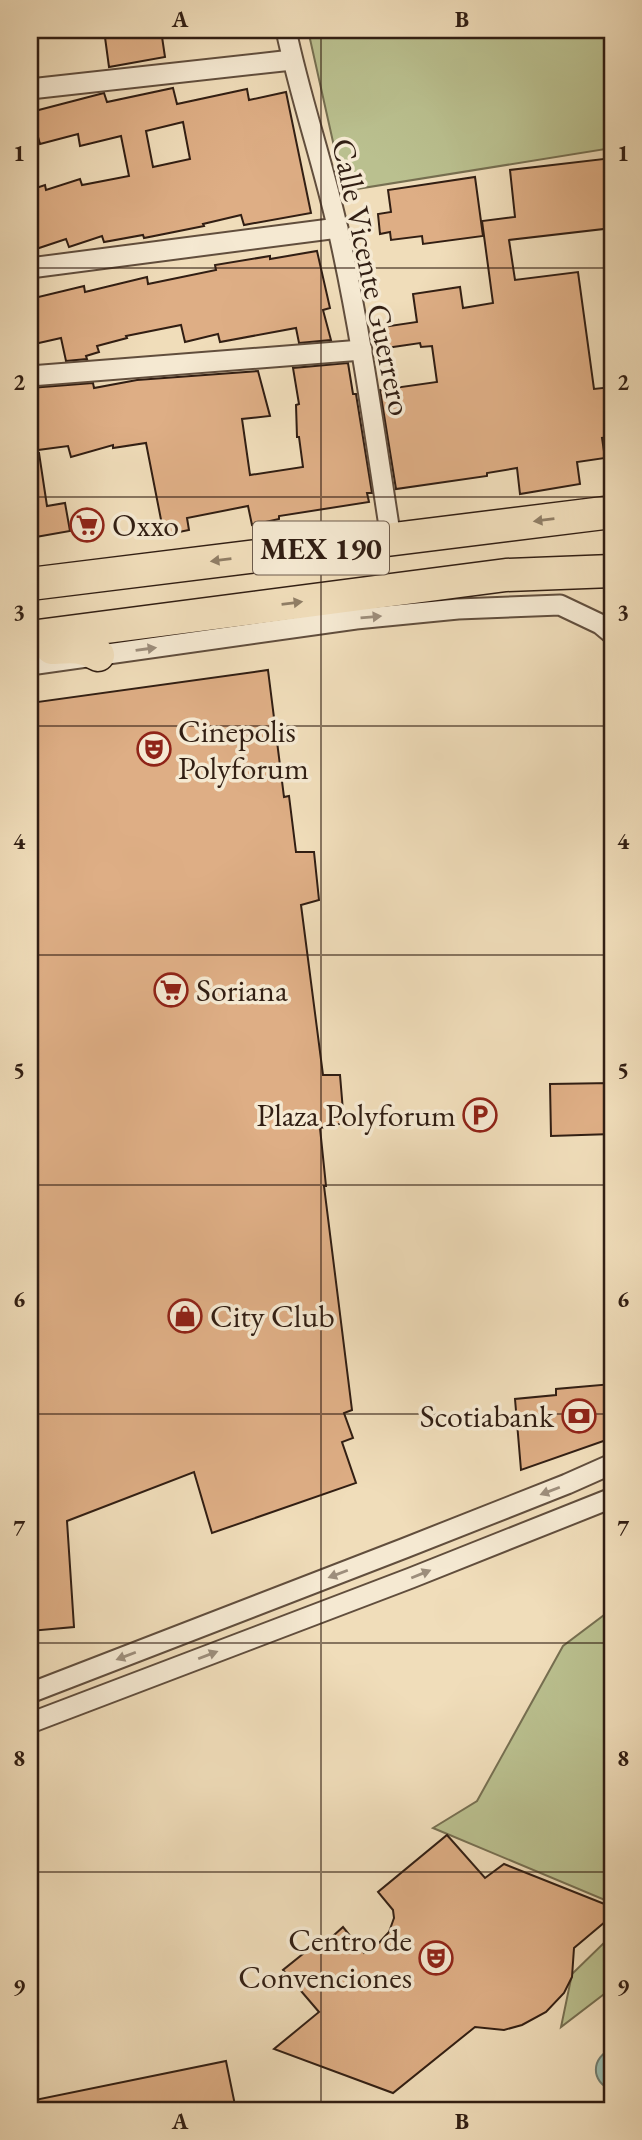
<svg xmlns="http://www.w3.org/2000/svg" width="642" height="2140" font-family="'EB Garamond',serif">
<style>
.green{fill:#bac08f;stroke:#766f51;stroke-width:2}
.water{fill:#9abcae;stroke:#707d70;stroke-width:2}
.building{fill:#deae85;stroke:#311e13;stroke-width:2;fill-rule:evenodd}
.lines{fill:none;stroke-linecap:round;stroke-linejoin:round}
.street-casing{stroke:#614e3d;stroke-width:23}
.primary-casing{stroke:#311e13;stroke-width:35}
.street{stroke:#f5e9d2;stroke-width:19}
.primary{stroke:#f0ddba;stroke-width:32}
.oneway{fill:#907e66}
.oneway2{fill:#9d8e7c}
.grid{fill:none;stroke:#311e13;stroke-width:2;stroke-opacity:0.55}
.labels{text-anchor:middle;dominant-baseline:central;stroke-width:7;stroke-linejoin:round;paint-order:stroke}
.shield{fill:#f5e9d2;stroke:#6c5b4c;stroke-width:2}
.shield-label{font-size:30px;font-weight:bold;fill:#311e13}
.street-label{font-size:32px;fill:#311e13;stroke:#f5e9d2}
.poi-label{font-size:32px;fill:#311e13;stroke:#f5e9d2;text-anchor:start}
.neatline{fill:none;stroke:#311e13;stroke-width:2.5}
.grid-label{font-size:23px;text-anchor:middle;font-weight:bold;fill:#311e13}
</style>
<rect width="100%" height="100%" fill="#f0ddba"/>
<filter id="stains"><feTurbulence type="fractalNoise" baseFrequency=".00286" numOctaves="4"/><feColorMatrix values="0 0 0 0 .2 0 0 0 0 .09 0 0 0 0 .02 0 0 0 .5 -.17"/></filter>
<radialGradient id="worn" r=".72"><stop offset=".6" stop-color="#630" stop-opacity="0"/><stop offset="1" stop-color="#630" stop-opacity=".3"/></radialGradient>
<!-- green -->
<g class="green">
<polygon points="308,30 612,30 612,148 344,191"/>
<polygon points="612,1609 612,1903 433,1828 477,1801 563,1646"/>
<polygon points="612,1935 612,1988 561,2027 572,1974"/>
</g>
<!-- water -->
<path class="water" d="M612 2049V2090C590 2082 591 2057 612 2049Z"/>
<!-- building -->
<g class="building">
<polygon points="104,30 161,30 165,57 109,67"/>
<path d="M173 88 177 104 247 89 249 100 286 92 311 213 244 225 241 215 203 224 204 226 144 238 143 235 104 242 102 236 69 247 66 239 30 251V190L45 185 46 190 80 179 82 185 129 176 121 136 80 146 78 134 40 144 31 112 104 93 107 102ZM183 122 190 159 153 167 146 131Z"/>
<polygon points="612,158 612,228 509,240 515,280 578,272 594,389 612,387 612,437 602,438 605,458 577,462 580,484 520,494 517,468 487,473 487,476 396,489 380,390 437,382 432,346 421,347 420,343 379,349 376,328 417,322 413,294 460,287 463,308 493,303 482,221 515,217 510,170"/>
<polygon points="475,177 483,236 423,244 422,236 391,240 390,232 380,234 378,214 391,212 388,190"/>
<polygon points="317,251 330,308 323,310 331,340 299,343 296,328 220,342 218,334 185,342 181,325 126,336 127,338 97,346 99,352 86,356 87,359 66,361 61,338 30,345 30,299 84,286 85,292 147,277 148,284 216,270 215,265 270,256 270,259"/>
<polygon points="348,363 353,394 356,394 372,493 367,493 369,502 279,516 279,519 252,525 248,506 187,518 189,530 164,535 146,443 113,448 113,445 71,457 68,446 30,451 30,388 93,383 94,388 137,380 258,371 270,416 242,419 250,475 303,467 299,437 297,437 296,405 299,404 293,368"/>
<polygon points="30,453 39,453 47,506 65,503 70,531 30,538"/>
<polygon points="268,670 284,797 289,796 296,852 314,852 319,900 301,905 323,1075 340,1075 344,1123 320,1128 326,1186 324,1186 352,1410 344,1413 353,1438 342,1442 356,1483 212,1533 194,1472 67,1521 74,1627 30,1631 30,703"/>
<polygon points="612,1083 612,1134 551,1136 550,1084"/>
<polygon points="612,1384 612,1438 521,1470 515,1399 556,1395 556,1389"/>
<polygon points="447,1835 485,1878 504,1864 612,1907 612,1916 574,1948 572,1977 564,1993 546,2012 522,2025 504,2030 475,2027 393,2093 274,2049 319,2012 283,1970 319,1941 323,1945 343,1927 364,1953 378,1944 389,1932 394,1918 393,1910 378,1892"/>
<polygon points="226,2061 236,2110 30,2110 30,2101"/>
</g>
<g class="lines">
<defs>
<g id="street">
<path d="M286 30C300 97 323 163 338 230 361 332 375 436 391 539"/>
<polyline points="30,89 292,60"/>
<polyline points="30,268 338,228"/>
<polyline points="30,376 362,350"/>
<polyline points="30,665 356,619 458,609 560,605 600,624 612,634"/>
<polyline points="30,1693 405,1548 567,1484 612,1464"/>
<polyline points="30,1723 411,1578 612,1498"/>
</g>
<g id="primary">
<polyline points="30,584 612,512"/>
<polyline points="30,637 506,575 612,571"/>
<path d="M52 648C70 647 82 645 98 655"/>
</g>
</defs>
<!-- street casing -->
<use href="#street" class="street-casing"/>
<!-- primary casing -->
<use href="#primary" class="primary-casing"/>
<!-- street -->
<use href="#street" class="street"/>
<!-- primary -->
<use href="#primary" class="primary"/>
</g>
<!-- one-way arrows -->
<defs><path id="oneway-solid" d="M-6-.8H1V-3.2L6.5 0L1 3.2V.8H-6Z" transform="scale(1.75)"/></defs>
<g class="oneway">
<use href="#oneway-solid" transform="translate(544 520) rotate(173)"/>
<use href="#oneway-solid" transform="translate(221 560) rotate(173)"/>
<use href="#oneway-solid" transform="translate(292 603) rotate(-7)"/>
</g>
<g class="oneway2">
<use href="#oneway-solid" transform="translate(371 617) rotate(-5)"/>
<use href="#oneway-solid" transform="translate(146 649) rotate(-8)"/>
<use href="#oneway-solid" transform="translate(550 1491) rotate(159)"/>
<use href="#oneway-solid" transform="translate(338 1574) rotate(159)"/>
<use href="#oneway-solid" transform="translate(421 1574) rotate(-22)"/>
<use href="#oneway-solid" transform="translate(208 1655) rotate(-21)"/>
<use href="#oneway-solid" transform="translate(126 1656) rotate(159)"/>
</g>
<!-- grid -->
<path class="grid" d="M321 30V2110M30 268H612M30 497H612M30 726H612M30 955H612M30 1185H612M30 1414H612M30 1643H612M30 1872H612"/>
<!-- icons -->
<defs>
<symbol id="supermarket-ring" viewBox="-11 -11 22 22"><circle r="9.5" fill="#f5e9d2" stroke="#8f2418" stroke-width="1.5"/><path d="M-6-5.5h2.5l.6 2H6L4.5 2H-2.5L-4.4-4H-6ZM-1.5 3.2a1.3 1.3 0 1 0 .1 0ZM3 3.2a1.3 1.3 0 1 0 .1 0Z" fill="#8f2418"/></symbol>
<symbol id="theatre-ring" viewBox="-11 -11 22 22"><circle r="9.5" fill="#f5e9d2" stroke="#8f2418" stroke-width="1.5"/><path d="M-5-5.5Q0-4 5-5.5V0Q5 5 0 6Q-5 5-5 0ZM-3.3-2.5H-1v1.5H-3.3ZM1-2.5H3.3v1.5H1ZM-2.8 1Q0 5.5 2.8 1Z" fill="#8f2418"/></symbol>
<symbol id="parking-ring" viewBox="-11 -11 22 22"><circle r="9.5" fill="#f5e9d2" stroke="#8f2418" stroke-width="1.5"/><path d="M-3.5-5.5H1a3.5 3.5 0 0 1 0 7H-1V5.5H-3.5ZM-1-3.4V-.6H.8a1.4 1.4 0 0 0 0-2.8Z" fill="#8f2418"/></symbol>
<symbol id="shop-ring" viewBox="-11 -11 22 22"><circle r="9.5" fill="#f5e9d2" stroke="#8f2418" stroke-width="1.5"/><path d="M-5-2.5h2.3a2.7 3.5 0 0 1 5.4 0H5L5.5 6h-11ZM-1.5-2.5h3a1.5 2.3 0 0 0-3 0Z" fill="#8f2418"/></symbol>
<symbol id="bank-ring" viewBox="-11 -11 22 22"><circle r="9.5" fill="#f5e9d2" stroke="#8f2418" stroke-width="1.5"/><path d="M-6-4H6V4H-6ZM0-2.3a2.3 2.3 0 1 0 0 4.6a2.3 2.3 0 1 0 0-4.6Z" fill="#8f2418"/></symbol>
</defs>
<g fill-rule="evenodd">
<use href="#supermarket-ring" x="68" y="506" width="38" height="38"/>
<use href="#theatre-ring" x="135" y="730" width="38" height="38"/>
<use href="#supermarket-ring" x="152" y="971" width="38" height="38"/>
<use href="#parking-ring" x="461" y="1096" width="38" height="38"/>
<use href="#shop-ring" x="166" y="1297" width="38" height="38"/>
<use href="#bank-ring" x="560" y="1397" width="38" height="38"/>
<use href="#theatre-ring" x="417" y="1939" width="38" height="38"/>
</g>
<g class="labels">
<!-- shield labels -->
<rect class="shield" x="253" y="521.5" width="136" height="53" rx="5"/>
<g class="shield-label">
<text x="321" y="548">MEX 190</text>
</g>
<!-- street labels -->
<g class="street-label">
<text transform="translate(372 277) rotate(78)">Calle Vicente Guerrero</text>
</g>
<!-- poi labels -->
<g class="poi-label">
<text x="112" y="525">Oxxo</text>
<text x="178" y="731">Cinepolis<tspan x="178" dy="37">Polyforum</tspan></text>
<text x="196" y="990">Soriana</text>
<text x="456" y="1115" text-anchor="end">Plaza Polyforum</text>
<text x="210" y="1316">City Club</text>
<text x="554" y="1416" text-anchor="end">Scotiabank</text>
<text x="412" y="1940" text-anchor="end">Centro de<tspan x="412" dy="37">Convenciones</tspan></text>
</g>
</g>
<!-- margin -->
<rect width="642" height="2140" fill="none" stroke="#f0ddba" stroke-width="77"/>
<rect x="38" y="38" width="566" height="2064" class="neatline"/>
<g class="grid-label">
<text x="180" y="27">A</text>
<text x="462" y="27">B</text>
<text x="19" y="161">1</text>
<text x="623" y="161">1</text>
<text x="19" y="390">2</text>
<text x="623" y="390">2</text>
<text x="19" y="620">3</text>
<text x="623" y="620">3</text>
<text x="19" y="849">4</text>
<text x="623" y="849">4</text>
<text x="19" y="1078">5</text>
<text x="623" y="1078">5</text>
<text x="19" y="1307">6</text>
<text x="623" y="1307">6</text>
<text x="19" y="1536">7</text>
<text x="623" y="1536">7</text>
<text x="19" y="1766">8</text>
<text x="623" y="1766">8</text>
<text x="19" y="1995">9</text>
<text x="623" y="1995">9</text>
<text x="180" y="2129">A</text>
<text x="462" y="2129">B</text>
</g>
<rect width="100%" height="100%" filter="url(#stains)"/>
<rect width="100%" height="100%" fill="url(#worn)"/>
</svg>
